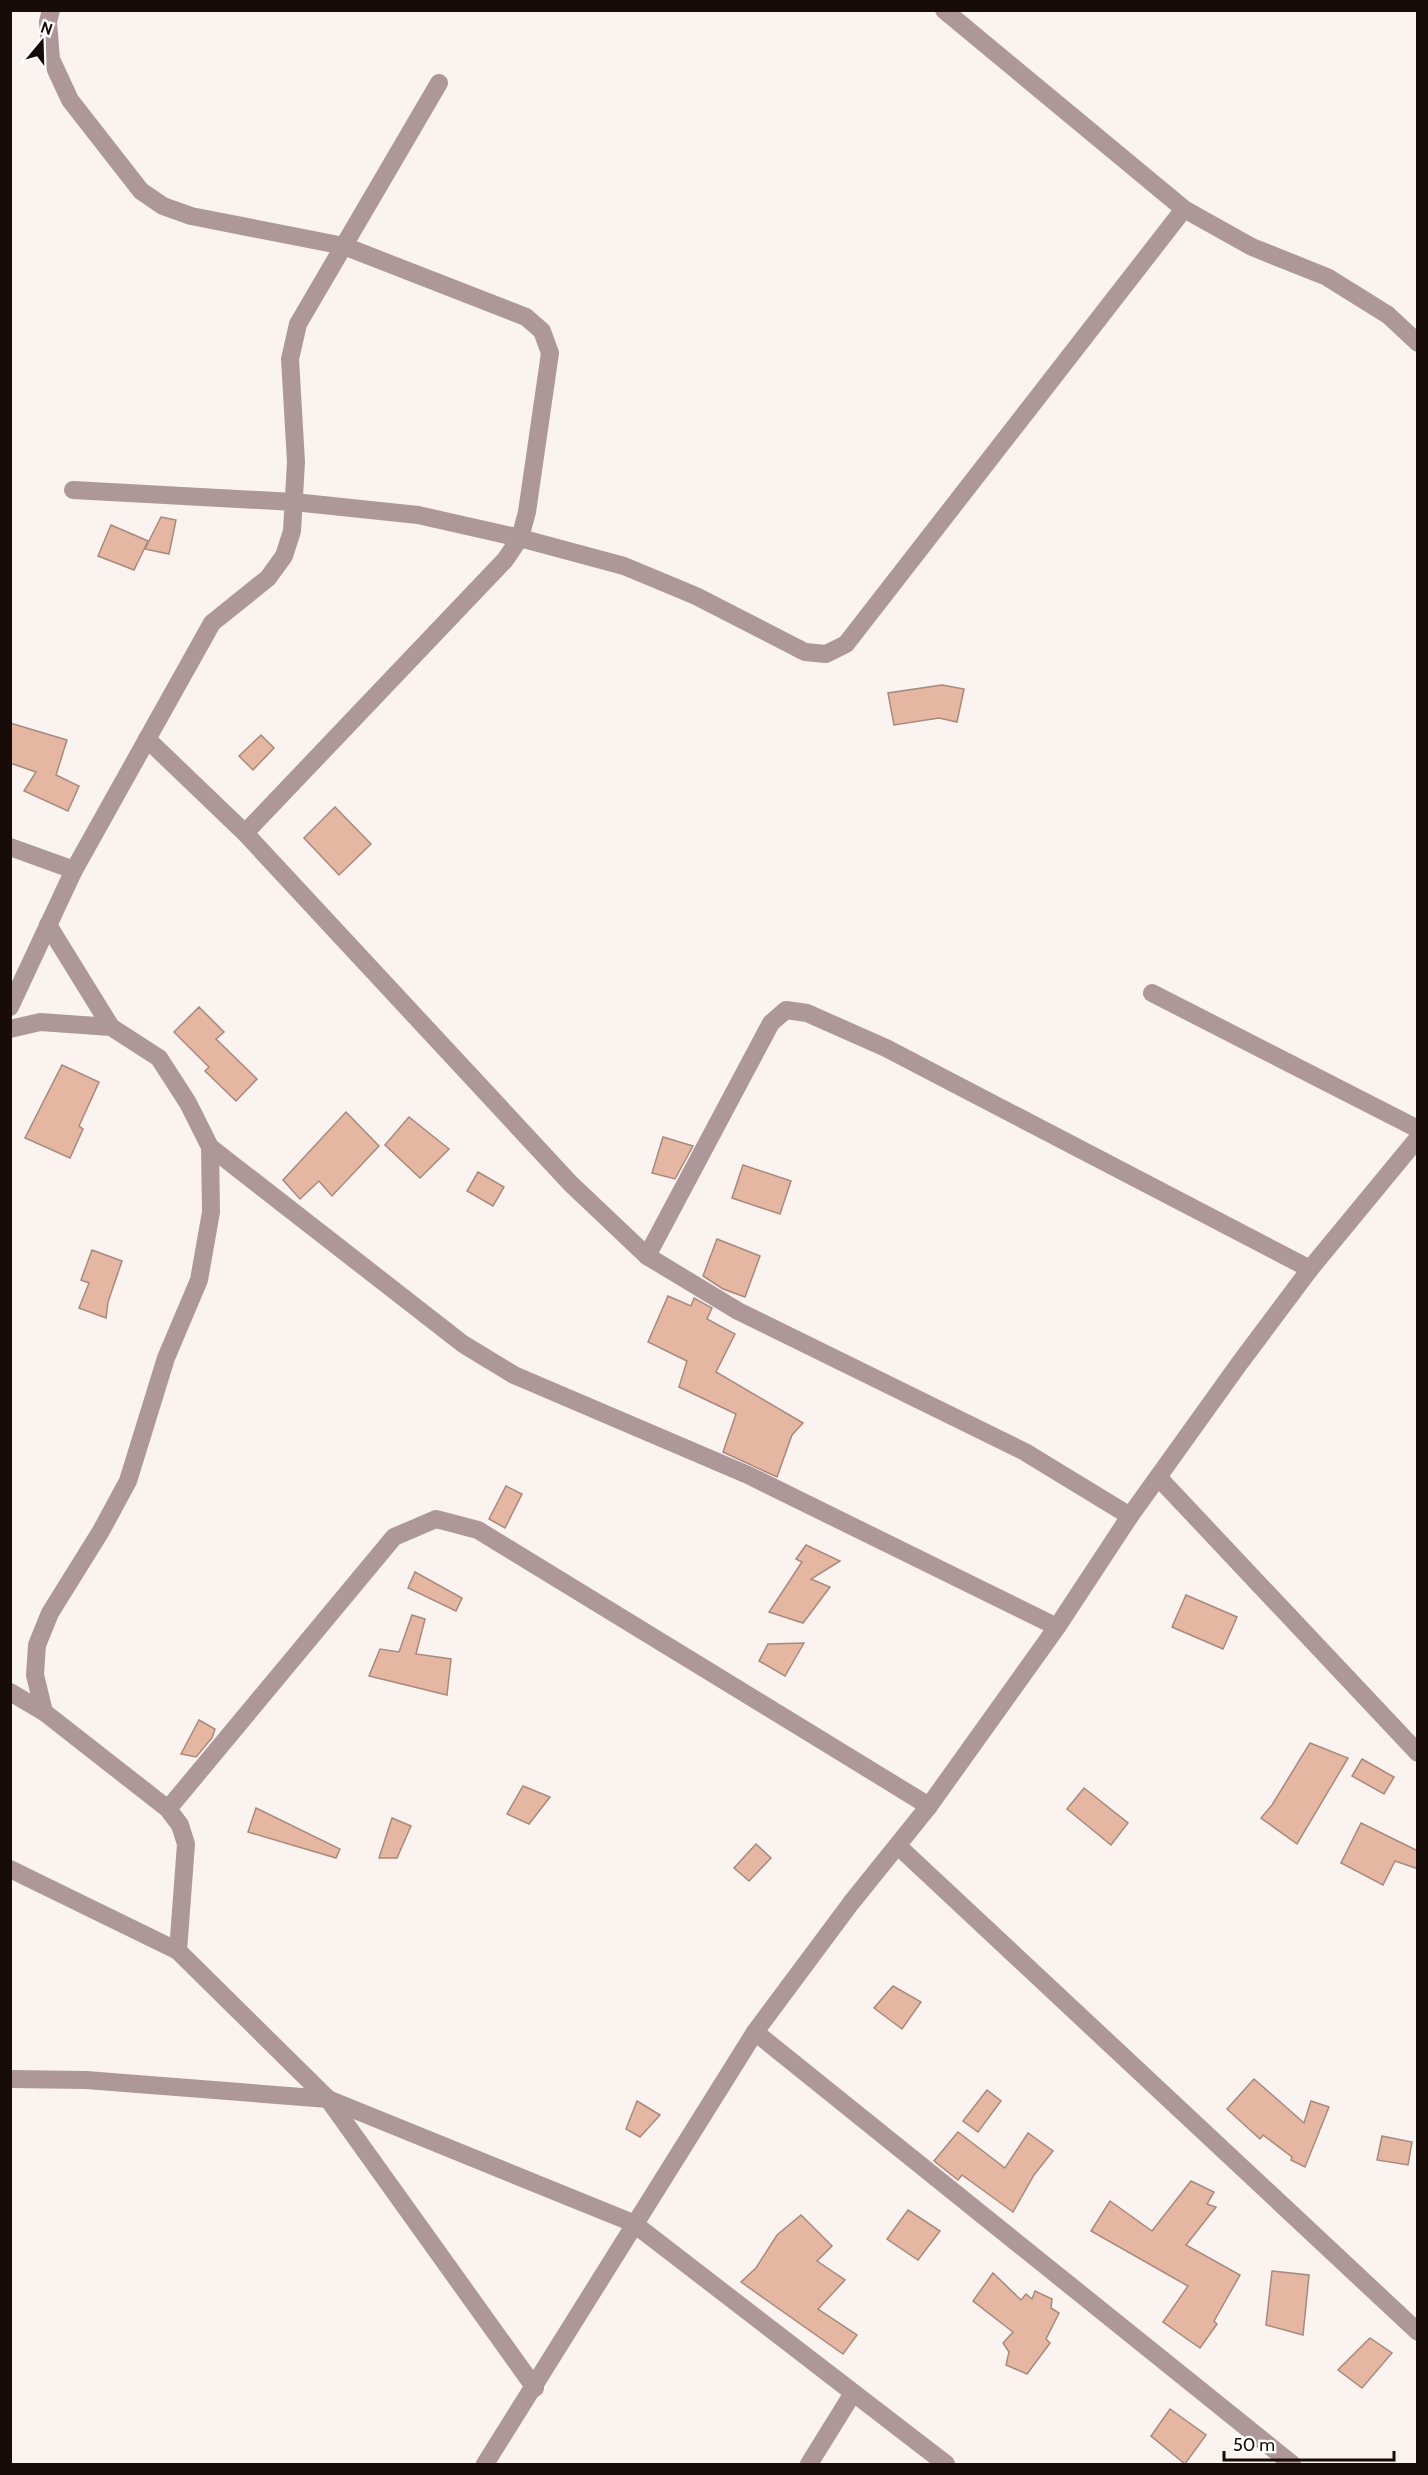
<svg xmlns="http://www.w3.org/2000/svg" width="1428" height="2475" font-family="Cabin,sans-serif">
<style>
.building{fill:#e5b7a3;stroke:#a8897c;stroke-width:1.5}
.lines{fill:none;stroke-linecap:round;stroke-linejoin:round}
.street{stroke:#ae9799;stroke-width:18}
</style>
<rect width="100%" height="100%" fill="#faf3f0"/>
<!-- building -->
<g class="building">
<polygon points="161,517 176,520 169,554 145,549"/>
<polygon points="111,525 148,541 134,570 98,556"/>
<polygon points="942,685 964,689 957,722 939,718 894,725 888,693"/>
<polygon points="10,723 67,740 56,775 79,786 68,811 24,791 36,772 10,763"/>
<polygon points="261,735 274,748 253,770 239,756"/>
<polygon points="335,807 371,844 339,875 304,838"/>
<polygon points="199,1007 224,1032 216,1039 257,1079 236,1101 205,1071 209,1067 174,1032"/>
<polygon points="62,1065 99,1082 79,1126 83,1129 70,1158 25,1138"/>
<polygon points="346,1112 379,1146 332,1196 319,1181 300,1199 283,1180"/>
<polygon points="409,1117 449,1149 420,1178 385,1145"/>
<polygon points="663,1137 693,1146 675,1179 652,1173"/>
<polygon points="743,1165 791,1181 780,1214 732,1198"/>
<polygon points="478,1172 504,1187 493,1206 467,1191"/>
<polygon points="717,1239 760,1256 745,1297 723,1289 703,1276"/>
<polygon points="92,1250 122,1261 108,1302 106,1318 79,1308 89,1283 81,1280"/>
<polygon points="668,1296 691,1306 694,1298 712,1308 707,1319 735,1334 716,1372 803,1423 792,1435 777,1477 723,1452 736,1414 679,1387 687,1361 648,1342"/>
<polygon points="506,1486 522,1494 505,1528 489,1519"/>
<polygon points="806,1545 840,1561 811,1579 830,1587 803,1623 769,1612 802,1562 796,1559"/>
<polygon points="415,1572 462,1598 456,1611 408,1588"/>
<polygon points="1186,1595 1237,1617 1223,1649 1172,1627"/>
<polygon points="412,1615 425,1619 416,1654 451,1659 447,1695 369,1676 380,1649 399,1652"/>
<polygon points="804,1643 785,1676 759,1661 768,1644"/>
<polygon points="199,1720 215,1729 212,1738 196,1757 181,1754"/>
<polygon points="1310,1743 1348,1758 1297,1844 1261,1818 1272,1805"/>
<polygon points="1362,1759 1394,1777 1384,1794 1352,1776"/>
<polygon points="523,1786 550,1797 529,1824 507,1814"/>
<polygon points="1084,1788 1128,1823 1111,1845 1067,1809"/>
<polygon points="256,1808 340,1849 336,1858 248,1832"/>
<polygon points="392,1818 411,1826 397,1858 379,1858"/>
<polygon points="1361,1823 1418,1851 1418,1869 1395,1861 1383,1885 1341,1863"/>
<polygon points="756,1844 771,1858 749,1881 734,1868"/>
<polygon points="893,1986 921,2002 902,2029 874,2008"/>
<polygon points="1254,2079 1304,2123 1311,2101 1329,2107 1305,2167 1291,2160 1292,2157 1263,2135 1260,2139 1227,2109"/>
<polygon points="987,2090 1001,2101 978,2132 963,2121"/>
<polygon points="637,2101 660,2115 640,2137 626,2129"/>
<polygon points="958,2132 1005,2168 1028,2133 1053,2151 1034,2175 1013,2212 962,2175 958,2180 934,2161"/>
<polygon points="1382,2136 1412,2142 1408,2165 1377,2160"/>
<polygon points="1191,2181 1214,2192 1207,2204 1216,2207 1186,2245 1240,2275 1214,2321 1217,2324 1200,2348 1163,2322 1188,2286 1091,2231 1110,2201 1152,2231"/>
<polygon points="908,2210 940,2231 918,2260 887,2239"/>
<polygon points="801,2215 832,2246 817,2261 845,2280 818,2309 857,2335 843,2354 741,2282 756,2268 777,2235"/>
<polygon points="1272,2271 1309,2275 1303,2335 1266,2325"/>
<polygon points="993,2273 1021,2300 1026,2294 1032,2299 1035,2291 1052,2299 1051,2308 1059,2313 1046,2339 1050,2343 1027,2374 1006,2365 1009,2352 1003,2343 1013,2332 973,2301"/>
<polygon points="1370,2338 1392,2353 1362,2388 1338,2370"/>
<polygon points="1170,2409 1206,2435 1185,2464 1151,2436"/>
</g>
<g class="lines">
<!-- street -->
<g class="street">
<polyline points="51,10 48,22 51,59 70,100 141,191 163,206 191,216 344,246 526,317 542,331 550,353 527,512 520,538 505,560 245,833 571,1184 647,1256 738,1311 1025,1452 1130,1516"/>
<polyline points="944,10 1184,209 1252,247 1327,277 1388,315 1418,343"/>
<polyline points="73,490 294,502 418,515 520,538 624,566 696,596 805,652 826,654 846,644 1184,209"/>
<polyline points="147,739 245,833"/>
<polyline points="10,847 74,870"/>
<polyline points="48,925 111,1027"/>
<polyline points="1152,993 1418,1129"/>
<polyline points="10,1007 74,870 212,623 268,578 284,556 292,531 296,462 290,359 298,324 439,83"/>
<polyline points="10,1029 40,1022 111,1027 159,1058 188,1103 210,1147 211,1212 199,1280 166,1358 128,1481 101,1531 50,1613 37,1645 35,1675 44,1712 168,1809 180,1825 186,1844 178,1951 328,2099 535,2388"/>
<polyline points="210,1147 463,1344 514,1375 748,1475 1057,1627"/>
<polyline points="647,1256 771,1023 786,1010 807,1013 886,1048 1310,1269"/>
<polyline points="1158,1477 1418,1753"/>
<polyline points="10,1692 44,1712"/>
<polyline points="168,1809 394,1537 436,1519 478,1530 929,1806"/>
<polyline points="898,1846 1418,2332"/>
<polyline points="10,1869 178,1951"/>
<polyline points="755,2032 1292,2464"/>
<polyline points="10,2079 86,2080 328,2099 633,2223 946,2464"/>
<polyline points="485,2464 755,2032 851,1903 929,1806 1057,1627 1130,1516 1239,1364 1310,1269 1418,1138"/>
<polyline points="809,2464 853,2393"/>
</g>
</g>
<!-- border -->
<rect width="1428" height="2475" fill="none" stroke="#170c08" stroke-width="24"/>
<!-- north arrow -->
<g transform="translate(42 42) rotate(19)" stroke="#ffffff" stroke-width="4.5" paint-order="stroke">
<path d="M0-4.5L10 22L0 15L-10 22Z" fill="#170c08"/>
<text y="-9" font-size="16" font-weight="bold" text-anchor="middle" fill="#170c08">N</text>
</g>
<!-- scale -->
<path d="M1224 2451v9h170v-9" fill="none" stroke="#170c08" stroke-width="3"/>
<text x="1233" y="2451" font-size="18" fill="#170c08" stroke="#ffffff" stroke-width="4.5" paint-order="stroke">50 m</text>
</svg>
